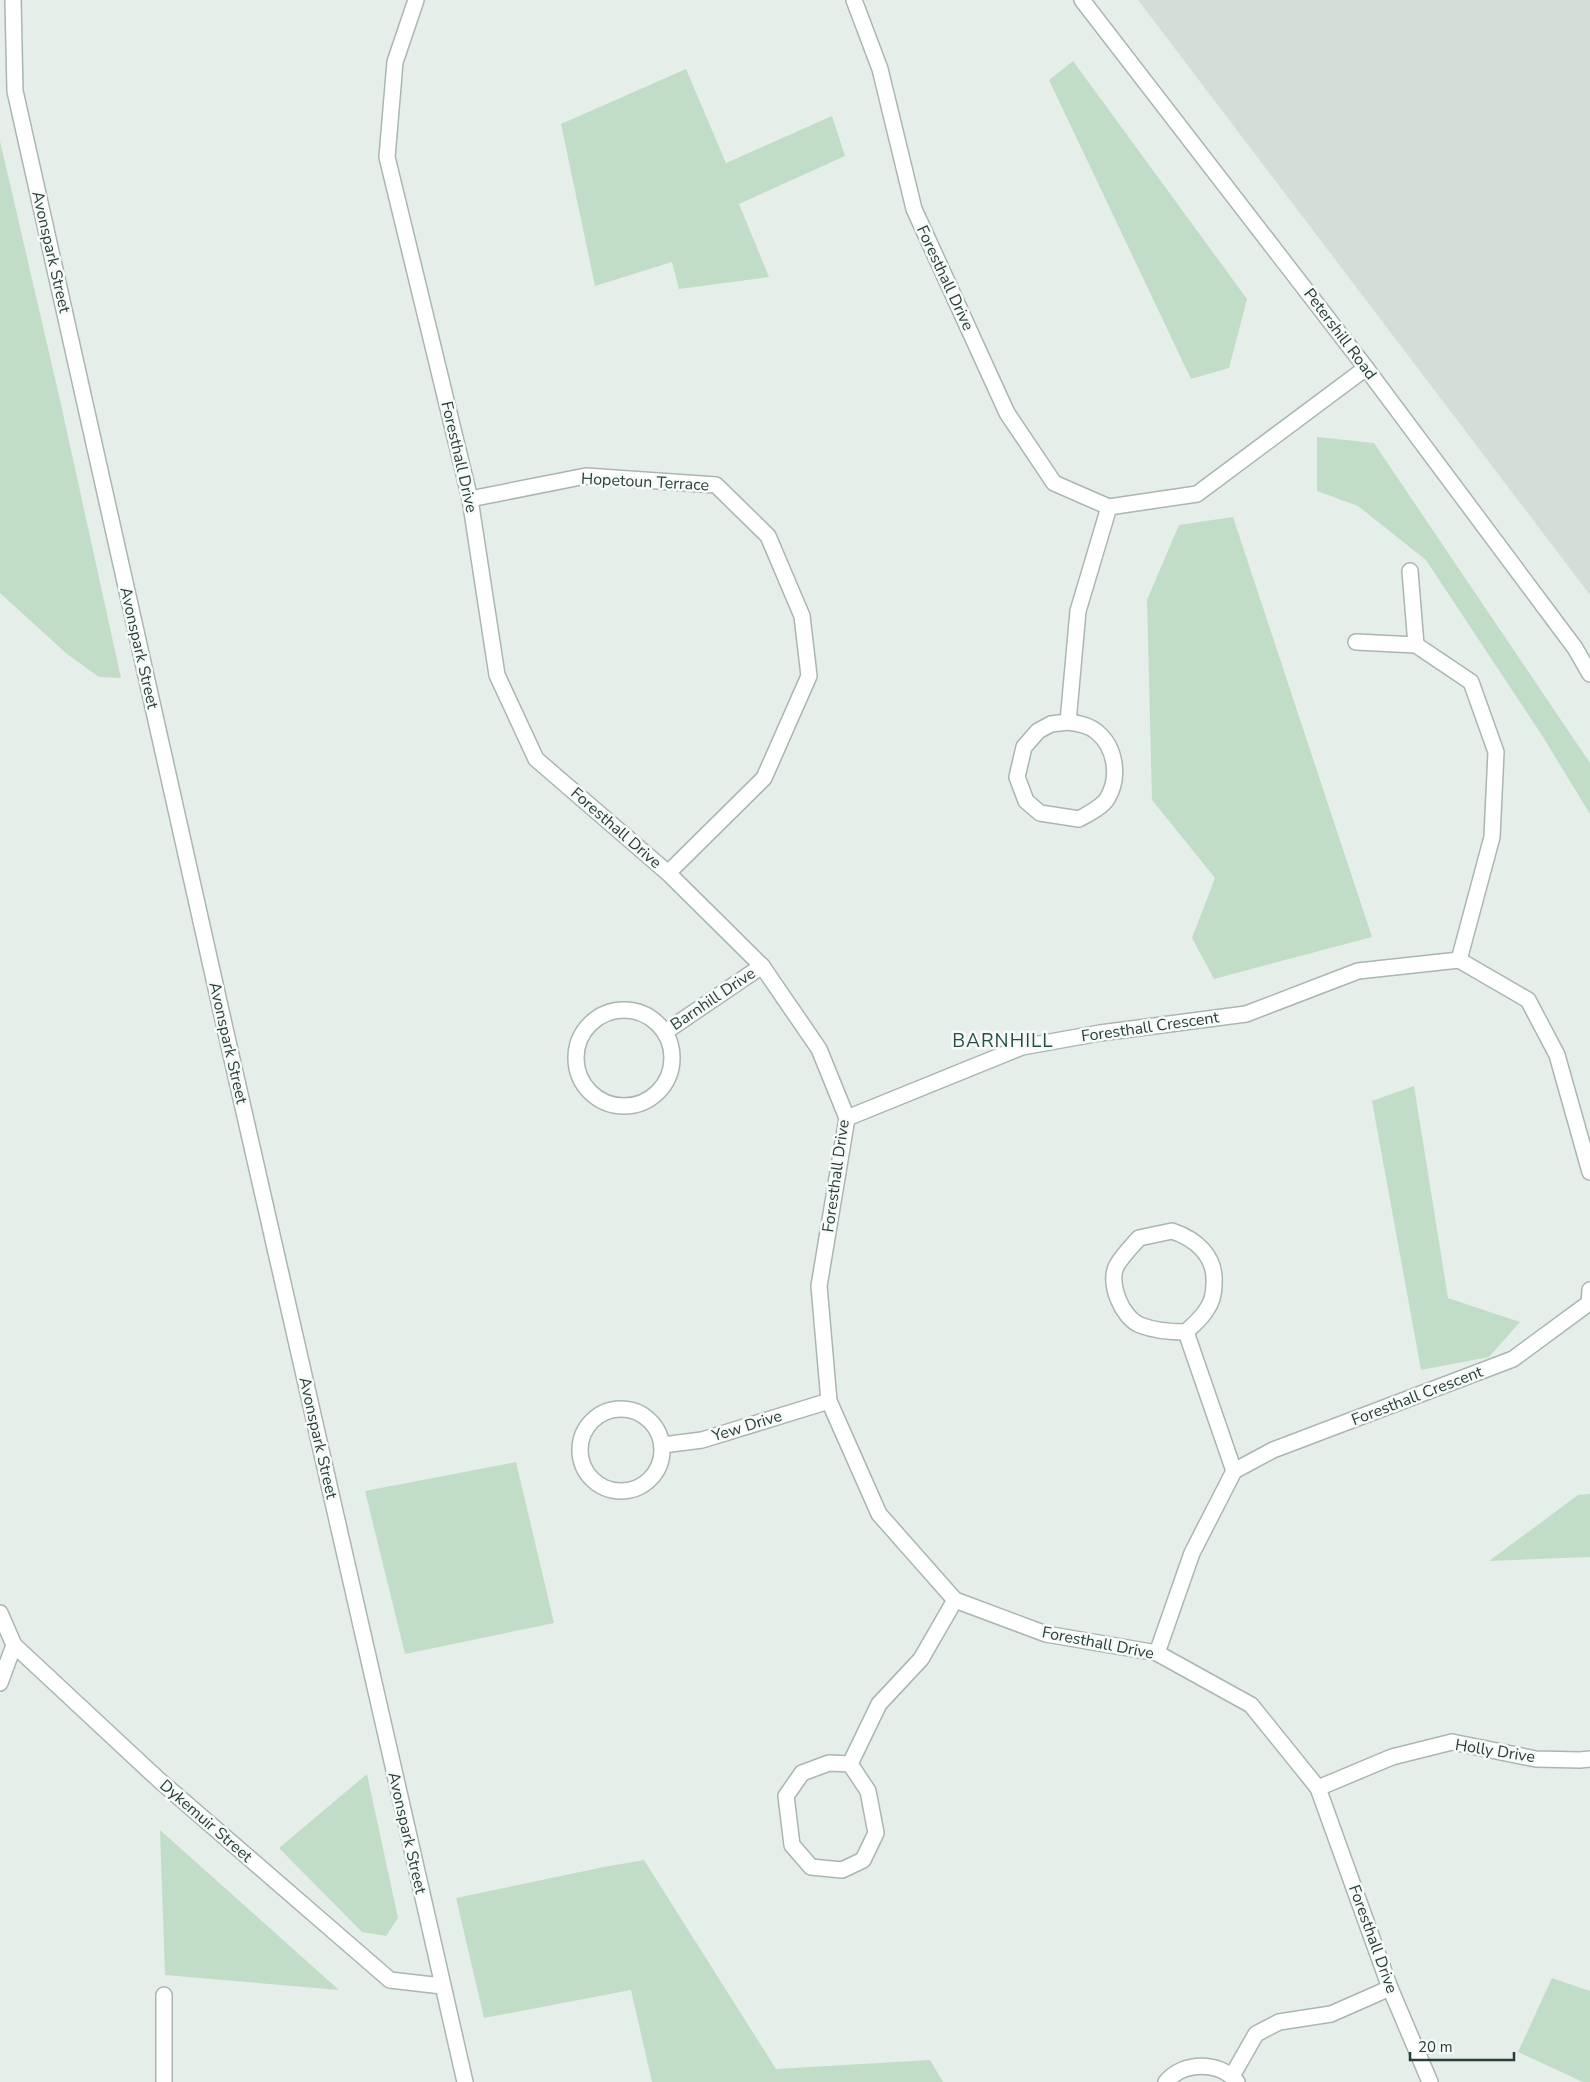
<svg xmlns="http://www.w3.org/2000/svg" width="1590" height="2082" font-family="'Nunito Sans',sans-serif">
<style>
.built{fill:#d4ded9}
.green{fill:#c1ddc8}
.lines{fill:none;stroke-linecap:round;stroke-linejoin:round}
.minor-casing{stroke:#a9b6b1;stroke-width:18}
.minor{stroke:#fff;stroke-width:15}
.labels{text-anchor:middle;dominant-baseline:central;stroke-width:5;stroke-linejoin:round;paint-order:stroke}
.street-label{font-size:16px;fill:#263f38;stroke:#f7faf8}
.quarter-label{font-size:19px;letter-spacing:1px;fill:#235045;stroke:#f7faf8}
</style>
<rect width="100%" height="100%" fill="#e6eeea"/>
<!-- built -->
<polygon class="built" points="1138,0 1590,0 1590,595"/>
<!-- green -->
<g class="green">
<polygon points="1073,61 1247,299 1229,368 1191,379 1049,80"/>
<polygon points="686,69 726,163 832,116 845,156 739,204 769,277 679,289 672,262 595,286 561,124"/>
<polygon points="0,141 60,400 121,678 99,677 67,654 0,593"/>
<polygon points="1317,437 1374,443 1590,763 1590,814 1543,737 1426,560 1358,506 1317,491"/>
<polygon points="1233,517 1372,937 1214,979 1192,938 1215,878 1152,800 1147,600 1179,525"/>
<polygon points="1414,1086 1448,1298 1520,1322 1489,1357 1421,1370 1372,1101"/>
<polygon points="516,1462 554,1623 405,1654 365,1491"/>
<polygon points="1590,1494 1590,1557 1489,1561 1578,1495"/>
<polygon points="367,1774 398,1918 386,1936 362,1932 279,1848"/>
<polygon points="160,1830 339,1990 165,1975"/>
<polygon points="644,1860 776,2069 930,2060 943,2082 652,2082 631,1990 484,2018 456,1898 604,1867"/>
<polygon points="1552,1978 1590,1991 1590,2082 1583,2082 1518,2052"/>
</g>
<g class="lines">
<defs>
<g id="minor">
<polyline points="13,0 15,91 224,1024 465,2082"/>
<polyline points="416,0 395,62 387,157 470,499 497,675 536,759 668,873 762,966 819,1049 847,1118 819,1286 829,1401 879,1514 955,1600 1046,1634 1157,1653 1251,1705 1318,1788 1390,1988 1430,2082"/>
<polyline points="854,0 880,69 914,209 1007,413 1054,483 1109,507 1197,494 1366,368"/>
<polyline points="1082,0 1366,368 1575,648 1590,674"/>
<polyline points="470,499 586,476 716,485 768,536 802,616 809,676 764,778 668,873"/>
<polyline points="1410,571 1416,645"/>
<polyline points="1356,642 1416,645 1471,682 1496,752 1492,837 1459,960"/>
<path d="M1068 722C1078 723 1089 725 1097 732 1116 748 1120 778 1107 799 1102 807 1088 814 1079 819L1040 813 1026 801 1017 777 1024 747 1038 731 1051 724Z"/>
<polyline points="1068,722 1078,611 1109,507"/>
<circle cx="624" cy="1058" r="48"/>
<polyline points="665,1032 762,966"/>
<polyline points="847,1118 1022,1047 1100,1033 1246,1014 1358,971 1459,960 1528,1000 1557,1055 1590,1172"/>
<path d="M1172 1231C1196 1239 1216 1256 1214 1284 1214 1292 1212 1302 1207 1309 1202 1318 1193 1325 1186 1332 1170 1332 1155 1331 1140 1325 1122 1318 1107 1282 1117 1265 1123 1255 1132 1246 1139 1238Z"/>
<polyline points="1186,1332 1234,1471"/>
<circle cx="621" cy="1450" r="41"/>
<polyline points="663,1445 702,1440 829,1401"/>
<polyline points="0,1613 14,1645 159,1780 390,1980 442,1986"/>
<polyline points="1157,1653 1192,1553 1234,1471 1273,1450 1513,1359 1589,1303 1590,1290"/>
<polyline points="0,1683 14,1645"/>
<polygon points="829,1763 850,1764 868,1791 876,1833 863,1860 842,1870 811,1867 792,1845 786,1796 802,1773"/>
<polyline points="850,1764 879,1704 921,1659 955,1600"/>
<polyline points="1318,1788 1392,1757 1452,1742 1536,1759 1580,1760 1590,1759"/>
<polyline points="1232,2076 1256,2034 1279,2022 1331,2014 1390,1988"/>
<polyline points="164,2082 164,1995"/>
<path d="M1166 2082C1183 2061 1220 2061 1237 2082"/>
</g>
</defs>
<!-- minor casing -->
<use href="#minor" class="minor-casing"/>
<!-- minor -->
<use href="#minor" class="minor"/>
</g>
<g class="labels">
<!-- street labels -->
<g class="street-label">
<text transform="translate(51 252) rotate(77)">Avonspark Street</text>
<text transform="translate(945 278) rotate(65)">Foresthall Drive</text>
<text transform="translate(1340 334) rotate(53)">Petershill Road</text>
<text transform="translate(459 457) rotate(77)">Foresthall Drive</text>
<text transform="translate(645 482) rotate(3)">Hopetoun Terrace</text>
<text transform="translate(139 648) rotate(77)">Avonspark Street</text>
<text transform="translate(616 828) rotate(41)">Foresthall Drive</text>
<text transform="translate(713 999) rotate(-34)">Barnhill Drive</text>
<text transform="translate(1150 1027) rotate(-8)">Foresthall Crescent</text>
<text transform="translate(228 1043) rotate(77)">Avonspark Street</text>
<text transform="translate(836 1176) rotate(-82)">Foresthall Drive</text>
<text transform="translate(1417 1396) rotate(-21)">Foresthall Crescent</text>
<text transform="translate(747 1426) rotate(-17)">Yew Drive</text>
<text transform="translate(318 1438) rotate(77)">Avonspark Street</text>
<text transform="translate(1098 1643) rotate(11)">Foresthall Drive</text>
<text transform="translate(1495 1751) rotate(9)">Holly Drive</text>
<text transform="translate(206 1821) rotate(41)">Dykemuir Street</text>
<text transform="translate(407 1833) rotate(77)">Avonspark Street</text>
<text transform="translate(1373 1939) rotate(70)">Foresthall Drive</text>
</g>
<!-- quarter labels -->
<g class="quarter-label">
<text x="1003" y="1041">BARNHILL</text>
</g>
</g>
<!-- scale -->
<path d="M1410 2052v8h104v-8" fill="none" stroke="#263f38" stroke-width="2.5"/>
<text x="1418" y="2052" font-size="15" fill="#263f38" stroke="#f7faf8" stroke-width="4" paint-order="stroke">20 m</text>
</svg>
